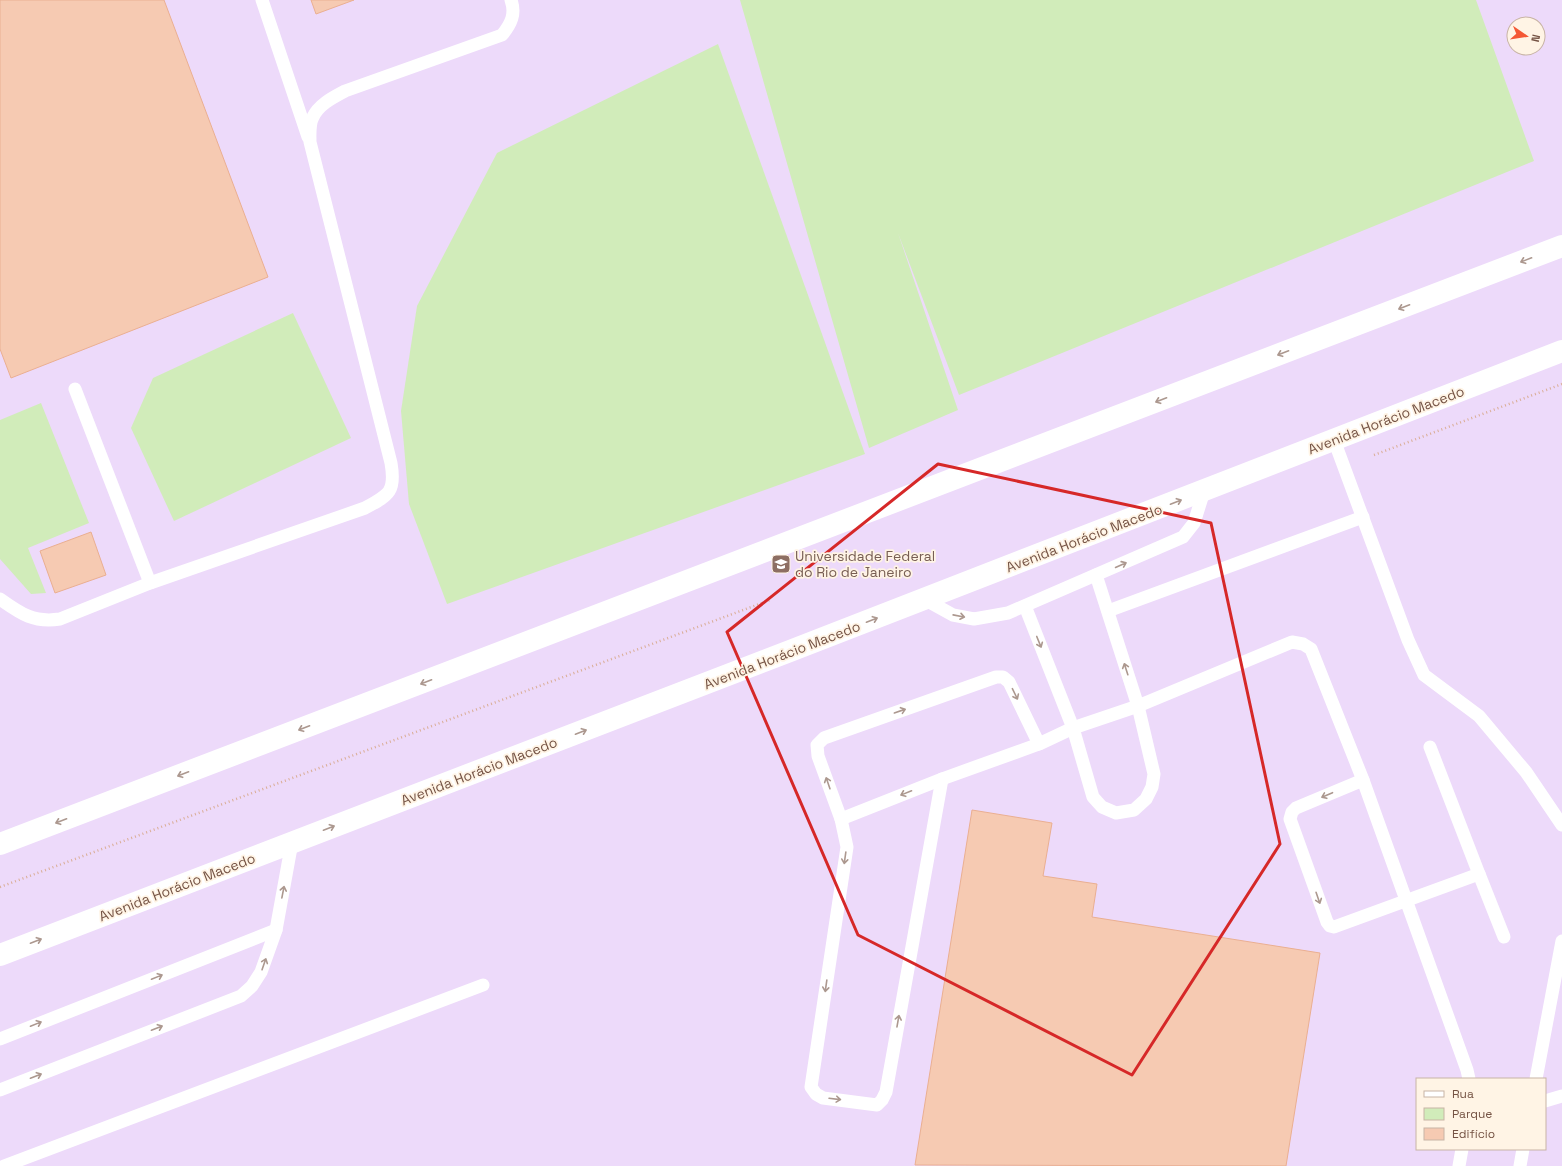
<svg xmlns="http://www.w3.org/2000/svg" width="1562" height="1166" font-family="'Space Grotesk',sans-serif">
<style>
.education{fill:#eddafa;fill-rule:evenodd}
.green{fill:#d1ecba}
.building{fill:#f6cab2;stroke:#eaaf91}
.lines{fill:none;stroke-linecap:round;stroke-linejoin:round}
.path{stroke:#daad95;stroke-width:2.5;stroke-dasharray:1 3;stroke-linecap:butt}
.service{stroke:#fff;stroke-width:13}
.tertiary{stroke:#fff;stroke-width:22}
.oneway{stroke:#ac988f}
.marked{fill:none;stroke:#d62828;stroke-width:3;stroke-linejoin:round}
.labels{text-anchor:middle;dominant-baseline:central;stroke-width:3.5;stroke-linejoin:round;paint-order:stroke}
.street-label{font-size:14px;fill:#755344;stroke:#fff4e5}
.education-label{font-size:14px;fill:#785e54;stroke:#fff4e5;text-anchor:start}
</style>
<rect width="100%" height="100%" fill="#fef0dc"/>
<!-- education -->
<path class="education" d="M0 0H1562V1166H0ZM1514 24H1538V48H1514ZM1417 1079H1545V1149H1417Z"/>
<!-- green -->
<g class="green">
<polygon points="740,0 1476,0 1534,161 959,395 898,233 958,410 869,448"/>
<polygon points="718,44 865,454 447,604 409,504 401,411 417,306 497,153"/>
<polygon points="293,313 351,438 174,521 131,428 153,378"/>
<polygon points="41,403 89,523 28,548 46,593 31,594 0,559 0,420"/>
</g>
<!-- building -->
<g class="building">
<polygon points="0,0 164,0 268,277 11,378 0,349"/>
<polygon points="311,0 354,0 316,14"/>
<polygon points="91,532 106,575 55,593 40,551"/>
<polygon points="972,810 1052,823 1043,876 1097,884 1092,917 1320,953 1286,1166 915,1165"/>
</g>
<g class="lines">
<!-- path -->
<g class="path">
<polyline points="1374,455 1562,384"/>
<polyline points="0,887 770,600"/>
</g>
<!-- service -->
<g class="service">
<polyline points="262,0 308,137"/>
<polyline points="75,389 150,583"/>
<polyline points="1334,440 1408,640 1424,675 1479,716 1526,772 1562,825"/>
<path d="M0 599C21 614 34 623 60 619L150 583 365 508C389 495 396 492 391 463L310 142C310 134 309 124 313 117 319 104 334 97 345 91L502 35C511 24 516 14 511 0"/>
<polyline points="924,599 953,615 974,619 1008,613 1183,537 1194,523 1204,491"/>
<polyline points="1025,606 1073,728 1093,797 1102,807 1116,813 1134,810 1146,799 1152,787 1154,774 1138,706 1096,575"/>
<polyline points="1108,611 1363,517"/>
<polyline points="942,779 886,1092 882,1100 877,1105 823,1098 816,1094 811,1087 847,847 841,819 818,756 817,745 824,738 996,677 1003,677 1009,682 1039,744"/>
<polyline points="1363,780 1296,808 1292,812 1290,819 1327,922 1330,926 1334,927 1479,874 1430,747"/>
<polyline points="841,819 942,779 1039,744 1073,728 1138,706 1292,642 1303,644 1311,649 1363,780 1467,1070 1469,1079"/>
<polyline points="1479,874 1504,937"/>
<polyline points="0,1039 276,930"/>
<polyline points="1536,1079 1562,941"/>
<polyline points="0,1090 241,996 252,986 261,972 276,930 292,842"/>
<polyline points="1545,1101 1562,1096"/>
<polyline points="4,1166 483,985"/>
<polyline points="1459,1166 1462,1149"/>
<polyline points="1520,1166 1523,1149"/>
</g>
<!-- tertiary -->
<g class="tertiary">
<polyline points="0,844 1562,246"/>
<polyline points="0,955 790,651 1562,351"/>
</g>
</g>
<!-- one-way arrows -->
<defs><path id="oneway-shaft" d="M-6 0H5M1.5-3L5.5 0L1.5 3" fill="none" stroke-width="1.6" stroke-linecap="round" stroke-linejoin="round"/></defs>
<g class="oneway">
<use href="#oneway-shaft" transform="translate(1526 260) rotate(159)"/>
<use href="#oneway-shaft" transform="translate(1404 307) rotate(159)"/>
<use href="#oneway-shaft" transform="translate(1283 353) rotate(159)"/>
<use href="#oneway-shaft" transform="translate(1161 400) rotate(159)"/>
<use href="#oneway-shaft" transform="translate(1176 502) rotate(-21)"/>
<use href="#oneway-shaft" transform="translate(1121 565) rotate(-24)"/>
<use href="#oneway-shaft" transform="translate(959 616) rotate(11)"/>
<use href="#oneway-shaft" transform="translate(872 620) rotate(-21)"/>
<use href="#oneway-shaft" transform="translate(1039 642) rotate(68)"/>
<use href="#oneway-shaft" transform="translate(1126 669) rotate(-108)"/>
<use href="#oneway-shaft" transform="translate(426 682) rotate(159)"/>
<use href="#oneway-shaft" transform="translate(1015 694) rotate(64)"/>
<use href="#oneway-shaft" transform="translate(900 711) rotate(-19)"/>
<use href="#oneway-shaft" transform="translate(304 728) rotate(159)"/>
<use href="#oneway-shaft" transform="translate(581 732) rotate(-21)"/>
<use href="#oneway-shaft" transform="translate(183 774) rotate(159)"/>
<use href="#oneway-shaft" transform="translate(828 783) rotate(-109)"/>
<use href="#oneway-shaft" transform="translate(906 793) rotate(158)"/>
<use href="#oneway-shaft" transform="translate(1327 795) rotate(157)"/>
<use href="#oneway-shaft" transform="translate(61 821) rotate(159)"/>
<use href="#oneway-shaft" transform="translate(329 828) rotate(-21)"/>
<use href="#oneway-shaft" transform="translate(845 858) rotate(98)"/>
<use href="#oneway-shaft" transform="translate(283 892) rotate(-79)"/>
<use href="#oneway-shaft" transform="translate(1318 898) rotate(71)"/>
<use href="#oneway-shaft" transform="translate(36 941) rotate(-21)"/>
<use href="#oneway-shaft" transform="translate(264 964) rotate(-71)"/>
<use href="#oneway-shaft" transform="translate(157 977) rotate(-22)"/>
<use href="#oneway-shaft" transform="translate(826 986) rotate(98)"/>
<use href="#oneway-shaft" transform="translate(898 1021) rotate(-80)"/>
<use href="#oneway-shaft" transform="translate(36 1024) rotate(-22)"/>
<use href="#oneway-shaft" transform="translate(157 1028) rotate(-21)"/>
<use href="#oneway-shaft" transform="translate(36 1076) rotate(-21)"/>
<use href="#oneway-shaft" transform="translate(835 1099) rotate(7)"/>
</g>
<!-- marked area -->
<path class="marked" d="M938 464 1211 523 1280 844 1132 1075 858 935 727 632Z"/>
<!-- icons -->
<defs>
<symbol id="university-square" viewBox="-11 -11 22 22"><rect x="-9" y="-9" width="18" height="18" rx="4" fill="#8d6e63" stroke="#fff4e5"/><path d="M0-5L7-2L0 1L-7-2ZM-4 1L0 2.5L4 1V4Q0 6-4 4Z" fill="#fff"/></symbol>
</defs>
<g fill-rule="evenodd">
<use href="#university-square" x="770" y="553" width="22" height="22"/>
</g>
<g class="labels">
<!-- street labels -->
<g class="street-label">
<text transform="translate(1386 420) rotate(-21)">Avenida Horácio Macedo</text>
<text transform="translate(1084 538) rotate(-21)">Avenida Horácio Macedo</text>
<text transform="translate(782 655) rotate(-21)">Avenida Horácio Macedo</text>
<text transform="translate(479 771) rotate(-21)">Avenida Horácio Macedo</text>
<text transform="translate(177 887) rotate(-21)">Avenida Horácio Macedo</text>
</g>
<!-- education labels -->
<g class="education-label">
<text x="795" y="556">Universidade Federal<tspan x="795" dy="16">do Rio de Janeiro</tspan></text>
</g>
</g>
<!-- legend -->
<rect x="1416" y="1078" width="130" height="72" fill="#fff4e5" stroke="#c8b4a5"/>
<rect x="1424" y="1091" width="20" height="6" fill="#ffffff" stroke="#c8b4a5"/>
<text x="1452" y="1098" font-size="12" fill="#755344">Rua</text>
<rect x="1424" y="1108" width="20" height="12" fill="#d1ecba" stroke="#c8b4a5"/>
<text x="1452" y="1118" font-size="12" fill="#755344">Parque</text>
<rect x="1424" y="1128" width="20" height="12" fill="#f6cab2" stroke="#c8b4a5"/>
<text x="1452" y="1138" font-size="12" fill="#755344">Edifício</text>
<!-- north arrow -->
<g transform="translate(1526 36) rotate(103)"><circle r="19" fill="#fff4e5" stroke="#c8b4a5"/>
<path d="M0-3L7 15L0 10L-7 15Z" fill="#f45835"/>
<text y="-6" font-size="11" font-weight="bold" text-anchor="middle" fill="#755344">N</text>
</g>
</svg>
